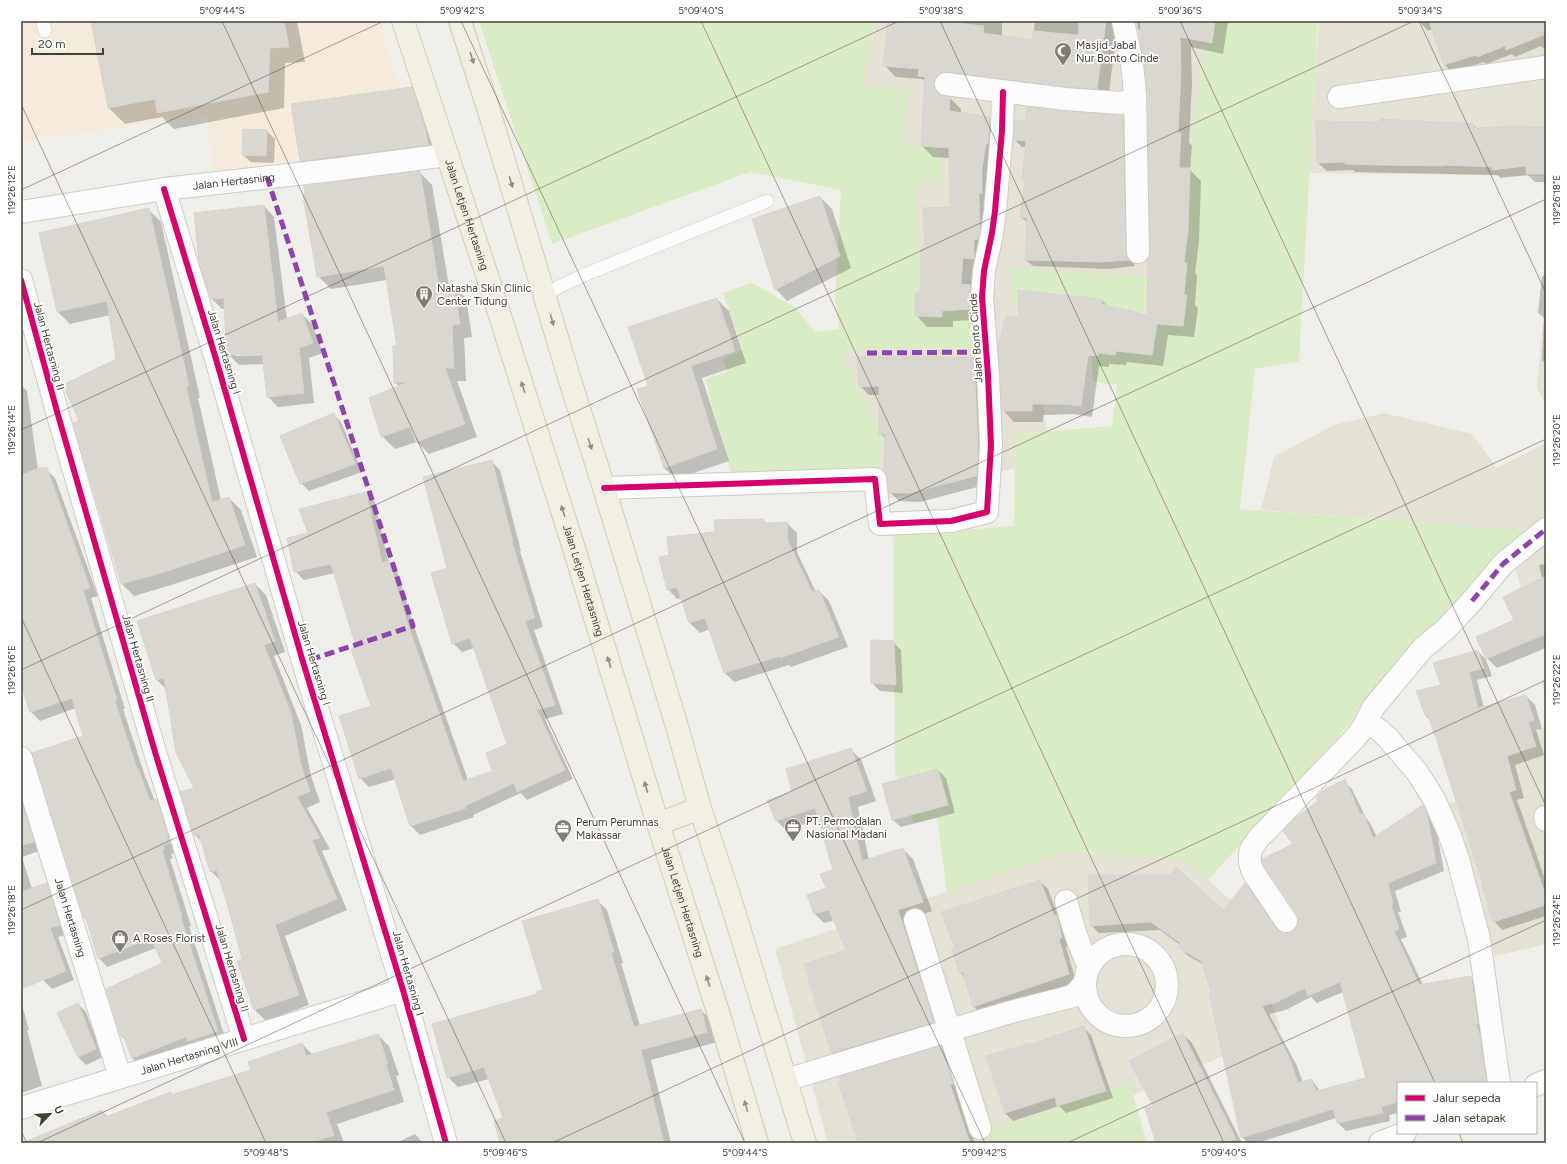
<svg xmlns="http://www.w3.org/2000/svg" width="1567" height="1164" font-family="Figtree,sans-serif">
<style>
.residential{fill:#e5e1d5}
.commercial{fill:#f4ebda}
.green{fill:#daecc6}
.shadow{fill:#0003;fill-rule:evenodd}
.building{fill:#d9d7d0;stroke:#d8d5ce;fill-rule:evenodd}
.lines{fill:none;stroke-linecap:round;stroke-linejoin:round}
.service-casing{stroke:#ceccc6;stroke-width:14}
.minor-casing{stroke:#ceccc6;stroke-width:24}
.primary-casing{stroke:#d3ccb4;stroke-width:24}
.service{stroke:#fdfcfc;stroke-width:13}
.minor{stroke:#fdfcfc;stroke-width:22}
.primary{stroke:#f1eee2;stroke-width:22}
.quiet{stroke:#8e44ad;stroke-width:5;stroke-dasharray:10 5;stroke-linecap:butt}
.cycleway-casing{stroke:#fff;stroke-width:8}
.cycleway{stroke:#d6006c;stroke-width:6}
.oneway{fill:#938e82}
.ticks{fill:none;stroke:#464034;stroke-width:1;stroke-opacity:0.45}
.labels{text-anchor:middle;dominant-baseline:central;stroke-width:3.5;stroke-linejoin:round;paint-order:stroke}
.poi-label{font-size:11px;fill:#464034;stroke:#fff;text-anchor:start}
.street-label{font-size:11px;fill:#464034;stroke:#fff}
.neatline{fill:none;stroke:#464034;stroke-width:1.5}
.ticks-label{font-size:10px;text-anchor:middle;fill:#464034}
</style>
<rect width="100%" height="100%" fill="#f0eee8"/>
<!-- residential -->
<g class="residential">
<polygon points="876,21 1207,21 1184,199 1180,278 1071,309 1039,369 1047,432 1016,434 1015,468 875,502 882,432 867,407 842,350 987,348 920,308 916,190 922,182 903,146 863,86"/>
<polygon points="1319,21 1546,21 1546,176 1309,173"/>
<polygon points="1546,287 1546,405 1537,388"/>
<polygon points="1384,413 1472,434 1497,468 1546,443 1546,519 1526,530 1261,510 1274,457 1334,425"/>
<polygon points="1546,540 1546,626 1531,629 1514,561"/>
<polygon points="1546,679 1546,708 1542,680"/>
<polygon points="1546,727 1546,944 1495,956 1447,804 1503,787 1495,747"/>
<polygon points="1066,852 1173,858 1188,862 1235,904 1244,937 1281,1028 1251,1044 1133,1095 1128,1083 978,1135 979,1143 828,1143 775,949"/>
</g>
<!-- commercial -->
<polygon class="commercial" points="21,21 379,21 414,137 214,174 208,116 21,141"/>
<!-- green -->
<g class="green">
<polygon points="479,21 876,21 863,86 908,90 903,145 934,143 941,159 941,181 922,182 916,190 920,308 984,305 987,348 842,350 867,407 882,432 880,469 731,472 705,379 727,372 723,359 743,350 723,293 752,283 796,308 815,332 839,329 835,297 841,190 750,172 552,244"/>
<polygon points="1207,21 1318,21 1299,361 1255,369 1240,509 1526,530 1208,880 1188,862 1173,858 1066,852 947,893 937,818 914,823 895,772 893,535 1014,526 1015,434 1112,426 1117,385 1093,382 1091,343 1071,309 1011,302 1012,268 1179,278 1184,199"/>
<polygon points="1128,1082 1133,1095 1147,1143 979,1143 978,1135"/>
</g>
<!-- shadow -->
<g class="shadow">
<polygon points="92,21 297,21 305,62 285,63 284,108 174,129 162,117 125,124 109,108"/>
<polygon points="889,21 1002,21 1002,37 1033,41 1035,21 1130,21 1116,37 1108,100 944,95 945,97 950,98 961,109 961,113 989,118 1001,129 981,320 953,321 953,327 927,327 916,315 921,294 926,249 951,208 950,158 933,157 922,146 925,82 922,79 896,77 885,66"/>
<polygon points="1137,21 1226,21 1228,22 1223,54 1191,47 1192,83 1189,142 1192,146 1190,170 1201,181 1199,242 1195,273 1197,275 1195,305 1198,308 1194,337 1168,335 1163,366 1127,362 1126,365 1109,364 1109,367 1099,366 1092,417 1075,414 1043,415 1043,422 1014,422 1003,410 1020,318 1102,300 1108,307 1148,316 1152,252 1148,94 1142,32 1138,29"/>
<polygon points="1419,21 1546,21 1546,47 1543,48 1541,46 1515,57 1512,54 1486,64 1484,62 1452,72 1445,65 1433,29 1428,31"/>
<polygon points="411,88 427,104 443,160 317,176 301,161"/>
<polygon points="1122,116 1129,123 1132,260 1135,266 1109,269 1033,266 1026,260 1028,223 1021,217 1026,181 1023,179 1026,147 1022,147 1015,140 1026,123"/>
<polygon points="1474,125 1477,129 1546,128 1546,182 1535,182 1528,175 1501,178 1497,175 1355,172 1353,170 1327,171 1318,163"/>
<polygon points="267,131 275,139 274,163 251,162 243,155"/>
<polygon points="419,172 432,185 449,286 453,286 466,298 472,337 464,338 466,381 457,381 477,437 429,454 417,442 395,449 382,436 399,386 395,383 398,347 387,280 331,289 318,276"/>
<polygon points="820,197 832,209 851,268 787,301 776,289"/>
<path d="M264 206 274 217 287 320 302 314 312 324 323 353 309 358 314 403 278 407 268 397 264 364 239 365 229 355 225 309H222L212 299ZM266 353 267 355 236 356V354Z"/>
<polygon points="149,210 161,222 200,398 198,398 221,500 229,498 241,510 257,557 168,586 134,596 122,584 81,422 117,360 110,315 70,324 58,312"/>
<polygon points="1542,276 1546,276 1546,364 1542,360 1544,318 1538,313"/>
<polygon points="717,299 729,311 746,363 702,378 729,461 676,479 664,468 649,386"/>
<polygon points="942,357 944,359 974,358 983,367 985,485 920,502 899,501 890,492 886,439 880,433 880,395 869,395 860,386"/>
<polygon points="21,385 27,391 38,470 46,469 55,478 98,596 91,598 125,709 123,709 145,776 155,801 156,800 165,809 178,852 171,854 173,858 170,859 191,926 189,926 226,1040 141,1067 132,1058 126,1041 122,1037 163,964 156,948 107,967 99,958 88,921 85,918 85,737 76,708 40,721 31,712 21,682"/>
<polygon points="333,414 341,422 362,472 309,491 301,483"/>
<polygon points="491,461 500,470 521,551 520,551 543,627 534,630 563,714 545,719 573,779 527,800 521,793 473,815 474,817 420,835 411,826 396,779 369,787 360,778 373,706 358,648 335,573 304,580 295,571 309,534 366,493 375,502 388,561 397,571 416,632 468,780 493,772 508,744 474,648 462,652 453,643 448,568"/>
<polygon points="763,520 767,524 787,523 797,533 797,552 816,592 819,591 829,601 848,647 791,667 789,665 734,682 725,673 710,629 700,633 690,623 681,598 677,599 668,589 670,556 716,533"/>
<polygon points="1546,564 1546,648 1497,668 1487,658 1515,620 1542,579 1539,565"/>
<polygon points="255,584 266,595 285,652 274,656 301,725 311,776 320,802 307,808 330,849 322,851 347,910 285,936 309,1005 266,1021 255,1010 238,962 243,960 222,882 211,871 202,842 195,835 196,789 166,689 157,680 138,622"/>
<polygon points="893,642 901,650 903,693 880,691 872,683"/>
<polygon points="1478,651 1486,660 1492,676 1477,680 1484,708 1526,696 1535,705 1542,729 1536,730 1544,755 1515,765 1524,798 1517,800 1546,882 1546,916 1502,930 1494,921 1484,885 1437,737 1430,720 1425,715 1442,685"/>
<polygon points="851,750 861,759 876,801 858,807 869,860 903,849 913,859 932,911 908,920 943,1032 842,1063 832,1053 805,964 847,950 835,920 824,923 814,913 827,889 835,871 820,819 786,830 776,820 793,793"/>
<polygon points="938,770 946,778 955,813 901,827 893,820"/>
<path d="M1344 781 1352 789 1366 818 1370 823 1377 837 1423 807 1431 815 1435 823 1444 871 1395 891 1401 912H1398L1407 937 1401 939 1423 985 1471 977 1479 985 1493 1083H1398V1113L1389 1115 1390 1121 1346 1131 1338 1123 1336 1118 1257 1143H1248L1242 1137 1212 993 1204 965 1187 955 1179 946 1180 945 1160 930 1099 933 1091 925 1223 912 1245 884 1253 892 1281 933 1287 934 1294 932 1298 927 1299 920 1294 844ZM1343 992 1367 1079 1320 1091 1312 1080 1303 1083 1297 1066 1269 1014 1286 1010 1311 997 1317 1003Z"/>
<polygon points="21,783 42,850 22,857 32,889 46,884 55,893 68,934 58,937 74,980 52,989 43,980 21,934"/>
<polygon points="1040,881 1048,889 1059,919 1064,924 1069,946 1066,947 1076,982 981,1014 973,1006 965,978 960,972"/>
<polygon points="597,900 607,910 623,963 621,963 640,1026 701,1010 711,1020 717,1042 651,1060 671,1143 501,1143 505,1119 489,1079 458,1087 448,1077 544,990"/>
<polygon points="21,1001 29,1030 27,1030 42,1086 21,1093"/>
<polygon points="78,1004 86,1012 103,1057 86,1065 78,1057"/>
<polygon points="1083,1027 1091,1035 1113,1098 1066,1113 1059,1106 1013,1121 1005,1113 1032,1045"/>
<polygon points="1183,1034 1192,1043 1242,1143 1157,1143 1154,1107"/>
<polygon points="378,1035 389,1046 399,1075 396,1076 404,1102 337,1124 344,1143 44,1143 102,1111 108,1117 170,1094 172,1095 252,1070 302,1044 313,1055"/>
<polygon points="941,1047 949,1055 960,1091 957,1092 975,1143 859,1143"/>
<polygon points="415,1134 423,1143 396,1143"/>
</g>
<!-- building -->
<g class="building">
<polygon points="91,21 284,21 289,47 270,48 268,92 157,113 155,99 108,108"/>
<polygon points="888,21 940,21 984,26 983,33 1032,40 1033,31 1078,35 1079,21 1106,21 1097,89 1066,87 948,72 941,73 936,77 934,83 935,89 939,94 950,97 949,111 990,117 988,142 988,144 986,144 982,169 982,193 979,193 980,231 978,239 974,240 974,259 963,258 961,284 970,285 970,309 942,311 942,317 915,316 915,293 920,293 921,248 925,248 923,208 950,207 949,148 921,146 925,77 918,76 919,69 883,66"/>
<polygon points="1141,21 1215,21 1212,43 1180,37 1181,71 1178,133 1181,133 1179,168 1190,168 1188,230 1184,263 1187,263 1184,295 1187,295 1183,326 1157,324 1152,355 1116,351 1115,355 1098,353 1098,356 1088,355 1081,406 1063,404 1032,404 1032,411 1002,411 998,348 1006,316 1019,317 1018,290 1102,299 1102,304 1147,315 1148,259 1150,252 1148,94 1144,62 1140,43"/>
<polygon points="1429,21 1546,21 1546,34 1506,50 1505,46 1477,57 1476,55 1444,65"/>
<polygon points="412,87 425,128 428,145 300,161 291,104"/>
<polygon points="1027,107 1064,111 1123,115 1126,252 1129,260 1101,262 1025,260 1027,218 1020,217 1025,179 1022,179 1026,141 1014,140 1015,120 1025,122"/>
<polygon points="1380,119 1474,124 1474,128 1517,126 1546,127 1546,174 1526,174 1526,166 1492,170 1492,167 1443,165 1443,166 1377,165 1345,164 1345,162 1317,163 1316,121 1379,122"/>
<polygon points="243,129 267,130 266,156 242,155"/>
<polygon points="420,171 439,287 453,284 460,324 452,325 454,368 445,368 465,424 416,442 410,427 381,437 369,398 408,382 394,383 393,346 397,346 384,266 317,277 303,196 305,196 304,186"/>
<polygon points="820,196 840,256 775,290 752,219"/>
<polygon points="264,205 278,322 302,313 313,343 299,348 304,393 267,397 262,354 228,355 226,348 224,298 211,299 199,262 194,213"/>
<polygon points="149,208 189,386 186,386 212,502 229,497 245,545 155,575 121,584 73,423 79,421 63,385 116,359 107,301 57,312 39,233"/>
<polygon points="717,298 735,351 691,366 717,449 664,468 637,389 648,386 628,327"/>
<polygon points="942,356 942,358 974,357 978,445 977,476 910,493 889,493 887,477 884,471 885,434 879,434 879,386 859,387 857,357"/>
<polygon points="334,413 355,464 300,484 280,436"/>
<polygon points="492,460 513,542 512,542 535,618 525,621 555,705 537,710 565,770 517,792 514,783 465,806 466,808 410,826 391,768 359,779 339,716 371,706 351,649 356,647 331,564 294,572 287,538 308,533 299,509 366,492 382,563 389,560 407,622 463,781 492,771 486,753 507,744 470,638 452,644 431,573 447,568 423,477"/>
<polygon points="39,468 47,468 90,588 83,590 117,700 115,701 137,769 138,768 150,801 157,799 170,843 163,845 165,849 162,850 182,917 181,918 218,1031 188,1041 186,1037 132,1058 123,1036 121,1037 106,989 162,963 151,938 98,959 86,918 84,918 32,753 83,736 72,698 30,712 21,685 21,475"/>
<polygon points="763,519 763,523 787,522 788,541 812,592 819,590 839,637 780,658 780,656 724,673 705,618 689,623 677,587 667,590 659,557 669,555 667,537 715,532 714,520"/>
<polygon points="1546,576 1546,634 1486,659 1476,637 1514,620 1503,597"/>
<polygon points="255,583 275,641 264,645 291,713 301,765 310,791 297,797 320,838 312,840 337,899 275,925 299,995 254,1010 237,961 242,959 229,910 217,870 210,872 199,834 194,836 180,792 194,788 176,753 164,678 156,680 137,621"/>
<polygon points="871,640 894,641 896,685 871,683"/>
<polygon points="1478,650 1484,668 1469,672 1478,708 1526,695 1534,720 1528,722 1536,746 1507,756 1516,790 1509,792 1546,896 1546,905 1493,922 1482,885 1483,884 1440,751 1436,736 1435,736 1428,715 1425,715 1416,691 1441,685 1433,663"/>
<polygon points="851,748 867,791 848,797 862,861 903,848 923,902 898,910 934,1022 831,1053 804,964 846,950 829,910 814,914 807,895 826,888 820,874 833,870 815,808 776,821 767,800 792,792 786,769"/>
<polygon points="938,769 948,805 892,820 882,784"/>
<path d="M1345 779 1360 814 1363 813 1373 838 1423 805 1427 814 1436 863 1388 883 1393 904H1391L1399 929 1394 931 1419 985 1471 976 1478 1024H1476L1480 1036 1486 1083H1398V1102L1381 1107 1383 1113 1337 1123 1333 1109 1241 1138 1209 993 1211 992 1202 962 1178 947 1180 943 1151 922 1090 926 1088 875H1170L1176 867 1223 910 1245 883 1276 928 1281 932 1286 933 1293 932 1297 926 1298 921 1297 914 1264 866 1262 859 1293 844 1283 831 1294 819 1318 801 1316 797 1322 791ZM1340 982 1366 1078 1316 1091 1312 1079 1298 1083 1289 1057 1262 1006 1277 1002 1305 988 1308 996Z"/>
<polygon points="21,800 34,842 21,846"/>
<polygon points="1040,880 1054,916 1057,915 1062,938 1059,939 1069,974 973,1007 963,972 959,973 952,949 955,948 941,912"/>
<polygon points="47,883 60,925 50,928 66,971 21,989 21,892"/>
<polygon points="598,899 614,952 611,953 634,1027 701,1009 707,1032 641,1050 664,1143 500,1143 494,1121 503,1118 484,1067 447,1078 432,1024 537,994 536,992 543,990 522,921"/>
<polygon points="78,1003 96,1049 78,1057 57,1013"/>
<polygon points="1084,1026 1106,1091 1057,1106 1055,1097 1005,1113 986,1056 1031,1043 1032,1044"/>
<polygon points="1183,1033 1236,1139 1224,1143 1156,1143 1145,1108 1153,1106 1129,1061"/>
<polygon points="378,1034 388,1064 386,1065 394,1090 326,1112 334,1135 311,1143 22,1143 102,1110 105,1117 171,1092 171,1095 251,1070 248,1062 302,1043 306,1056"/>
<polygon points="941,1046 953,1084 950,1084 970,1143 858,1143 838,1082 841,1081 839,1077"/>
</g>
<g class="lines">
<defs>
<g id="service">
<polyline points="43,21 45,31"/>
<polyline points="544,294 584,275 767,201"/>
</g>
<g id="minor">
<polyline points="1123,21 1132,63 1135,94 1138,252"/>
<polyline points="946,84 1065,99 1121,103 1131,100 1135,94"/>
<polyline points="1339,97 1546,67"/>
<polyline points="164,189 216,359 303,662 403,990 446,1143"/>
<path id="s1" d="M21 212 164 189 332 170 447 155"/>
<polyline points="21,280 58,415 155,752 244,1039"/>
<polyline points="604,488 875,479 880,524 951,521 987,512 991,445 988,375 982,297 984,271 992,233 995,211 1002,131 1003,92"/>
<polyline points="1366,722 1379,730 1387,737 1417,772 1434,799 1449,833 1458,859 1479,939 1499,1083"/>
<path id="s2" d="M21 758 120 1077"/>
<polyline points="1545,817 1546,820"/>
<path d="M1066 901C1072 923 1078 945 1089 966"/>
<polyline points="915,920 980,1128"/>
<polyline points="1286,921 1253,872 1250,863 1250,855 1251,849 1258,839 1355,738 1363,728 1373,708 1423,648 1446,629 1472,601 1503,564 1546,529"/>
<circle cx="1126" cy="985" r="41"/>
<polyline points="786,1080 1007,1013 1073,996 1084,984"/>
<polyline points="1536,1085 1546,1081"/>
<path id="s3" d="M21 1108 403 990"/>
<polyline points="1380,1143 1405,1133"/>
</g>
<g id="primary">
<path id="s4" d="M403 21 487 275 572 542 658 824 720 1018 757 1143"/>
<polyline points="460,21 489,111 568,374 604,488 676,723 700,808 732,905 805,1143"/>
<polyline points="658,824 700,808"/>
</g>
</defs>
<!-- service casing -->
<use href="#service" class="service-casing"/>
<!-- minor casing -->
<use href="#minor" class="minor-casing"/>
<!-- primary casing -->
<use href="#primary" class="primary-casing"/>
<!-- service -->
<use href="#service" class="service"/>
<!-- minor -->
<use href="#minor" class="minor"/>
<!-- primary -->
<use href="#primary" class="primary"/>
<!-- quiet -->
<g class="quiet">
<polyline points="267,177 413,626 303,662"/>
<polyline points="867,353 986,352"/>
<polyline points="1472,601 1503,564 1546,529"/>
</g>
<defs>
<g id="cycleway">
<polyline points="164,189 216,359 303,662 403,990 446,1143"/>
<polyline points="21,280 58,415 155,752 244,1039"/>
<polyline points="604,488 875,479 880,524 951,521 987,512 991,445 988,375 982,297 984,271 992,233 995,211 1002,131 1003,92"/>
</g>
</defs>
<!-- cycleway casing -->
<use href="#cycleway" class="cycleway-casing"/>
<!-- cycleway -->
<use href="#cycleway" class="cycleway"/>
</g>
<!-- one-way arrows -->
<defs><path id="oneway-solid" d="M-6-.8H1V-3.2L6.5 0L1 3.2V.8H-6Z"/></defs>
<g class="oneway">
<use href="#oneway-solid" transform="translate(472 58) rotate(72)"/>
<use href="#oneway-solid" transform="translate(511 182) rotate(73)"/>
<use href="#oneway-solid" transform="translate(552 320) rotate(74)"/>
<use href="#oneway-solid" transform="translate(523 387) rotate(-108)"/>
<use href="#oneway-solid" transform="translate(590 444) rotate(72)"/>
<use href="#oneway-solid" transform="translate(563 511) rotate(-108)"/>
<use href="#oneway-solid" transform="translate(609 662) rotate(-107)"/>
<use href="#oneway-solid" transform="translate(646 787) rotate(-107)"/>
<use href="#oneway-solid" transform="translate(708 981) rotate(-108)"/>
<use href="#oneway-solid" transform="translate(746 1106) rotate(-106)"/>
</g>
<!-- ticks -->
<path class="ticks" d="M222 21 745 1143M461 21 985 1143M701 21 1224 1143M940 21 1435 1083M1180 21 1546 806M1419 21 1546 293M21 104 506 1143M21 190 384 21M21 430 899 21M21 617 266 1143M21 670 1414 21M21 910 1546 199M21 1131 27 1143M1459 1133 1463 1143M37 1143 1546 439M552 1143 1546 680M1067 1143 1546 920"/>
<!-- icons -->
<defs>
<symbol id="mosque-pin" viewBox="-11 -11 22 30"><path d="M0 17L-7.5 6A9.5 9.5 0 1 1 7.5 6Z" fill="#827d73" stroke="#fff"/><path d="M3.5-4.9A6 6 0 1 0 3.5 4.9A5 5 0 1 1 3.5-4.9Z" fill="#fff"/></symbol>
<symbol id="building-pin" viewBox="-11 -11 22 30"><path d="M0 17L-7.5 6A9.5 9.5 0 1 1 7.5 6Z" fill="#827d73" stroke="#fff"/><path d="M-4-6H4V6H1V3H-1V6H-4ZM-2.5-4.3h1.7v1.8h-1.7ZM.8-4.3h1.7v1.8H.8ZM-2.5-1h1.7V.8h-1.7ZM.8-1h1.7V.8H.8Z" fill="#fff"/></symbol>
<symbol id="office-pin" viewBox="-11 -11 22 30"><path d="M0 17L-7.5 6A9.5 9.5 0 1 1 7.5 6Z" fill="#827d73" stroke="#fff"/><path d="M-6-3h4V-5.5h4V-3h4V5H-6ZM-1-4.5V-3h2v-1.5ZM-6 0V1H6V0Z" fill="#fff"/></symbol>
<symbol id="shop-pin" viewBox="-11 -11 22 30"><path d="M0 17L-7.5 6A9.5 9.5 0 1 1 7.5 6Z" fill="#827d73" stroke="#fff"/><path d="M-5-2.5h2.3a2.7 3.5 0 0 1 5.4 0H5L5.5 6h-11ZM-1.5-2.5h3a1.5 2.3 0 0 0-3 0Z" fill="#fff"/></symbol>
</defs>
<g fill-rule="evenodd">
<use href="#mosque-pin" x="1053" y="41" width="20" height="27"/>
<use href="#building-pin" x="414" y="284" width="20" height="27"/>
<use href="#office-pin" x="783" y="817" width="20" height="27"/>
<use href="#office-pin" x="553" y="818" width="20" height="27"/>
<use href="#shop-pin" x="110" y="928" width="20" height="27"/>
</g>
<g class="labels">
<!-- poi labels -->
<g class="poi-label">
<text x="1076" y="45">Masjid Jabal<tspan x="1076" dy="13">Nur Bonto Cinde</tspan></text>
<text x="437" y="288">Natasha Skin Clinic<tspan x="437" dy="13">Center Tidung</tspan></text>
<text x="806" y="821">PT. Permodalan<tspan x="806" dy="13">Nasional Madani</tspan></text>
<text x="576" y="822">Perum Perumnas<tspan x="576" dy="13">Makassar</tspan></text>
<text x="133" y="938">A Roses Florist</text>
</g>
<!-- street labels -->
<g class="street-label">
<text stroke="none"><textPath href="#s1" startOffset="215">Jalan Hertasning</textPath></text>
<text stroke="none"><textPath href="#s4" startOffset="204">Jalan Letjen Hertasning</textPath></text>
<text transform="translate(976 338) rotate(-94)">Jalan Bonto Cinde</text>
<text transform="translate(49 346) rotate(75)">Jalan Hertasning II</text>
<text transform="translate(224 352) rotate(73)">Jalan Hertasning I</text>
<text stroke="none"><textPath href="#s4" startOffset="588">Jalan Letjen Hertasning</textPath></text>
<text transform="translate(138 658) rotate(74)">Jalan Hertasning II</text>
<text transform="translate(314 663) rotate(73)">Jalan Hertasning I</text>
<text stroke="none"><textPath href="#s4" startOffset="924">Jalan Letjen Hertasning</textPath></text>
<text stroke="none"><textPath href="#s2" startOffset="167">Jalan Hertasning</textPath></text>
<text transform="translate(232 968) rotate(73)">Jalan Hertasning II</text>
<text transform="translate(408 973) rotate(74)">Jalan Hertasning I</text>
<text stroke="none"><textPath href="#s3" startOffset="176">Jalan Hertasning VIII</textPath></text>
</g>
</g>
<!-- border -->
<rect width="1567" height="1164" fill="none" stroke="#ffffff" stroke-width="44"/>
<!-- legend -->
<rect x="1397" y="1082" width="140" height="52" fill="#ffffff" stroke="#b5b3ae"/>
<rect x="1405" y="1095" width="20" height="6" fill="#d6006c" stroke="#b5b3ae"/>
<text x="1433" y="1102" font-size="12" fill="#464034">Jalur sepeda</text>
<rect x="1405" y="1115" width="20" height="6" fill="#8e44ad" stroke="#b5b3ae"/>
<text x="1433" y="1122" font-size="12" fill="#464034">Jalan setapak</text>
<!-- north arrow -->
<g transform="translate(50 1114) rotate(65)" stroke="#ffffff" stroke-width="3" paint-order="stroke">
<path d="M0-3L7 15L0 10L-7 15Z" fill="#464034"/>
<text y="-6" font-size="11" font-weight="bold" text-anchor="middle" fill="#464034">U</text>
</g>
<!-- scale -->
<path d="M32 48v6h71v-6" fill="none" stroke="#464034" stroke-width="2"/>
<text x="38" y="48" font-size="12" fill="#464034" stroke="#ffffff" stroke-width="3" paint-order="stroke">20 m</text>
<rect x="22" y="22" width="1523" height="1120" class="neatline"/>
<g class="ticks-label">
<text x="222" y="14">5°09'44"S</text>
<text x="462" y="14">5°09'42"S</text>
<text x="701" y="14">5°09'40"S</text>
<text x="941" y="14">5°09'38"S</text>
<text x="1180" y="14">5°09'36"S</text>
<text x="1420" y="14">5°09'34"S</text>
<text transform="translate(11 190) rotate(-90)" y="4">119°26'12"E</text>
<text transform="translate(1556 200) rotate(-90)" y="4">119°26'18"E</text>
<text transform="translate(11 430) rotate(-90)" y="4">119°26'14"E</text>
<text transform="translate(1556 440) rotate(-90)" y="4">119°26'20"E</text>
<text transform="translate(11 670) rotate(-90)" y="4">119°26'16"E</text>
<text transform="translate(1556 680) rotate(-90)" y="4">119°26'22"E</text>
<text transform="translate(11 910) rotate(-90)" y="4">119°26'18"E</text>
<text transform="translate(1556 920) rotate(-90)" y="4">119°26'24"E</text>
<text x="266" y="1156">5°09'48"S</text>
<text x="505" y="1156">5°09'46"S</text>
<text x="745" y="1156">5°09'44"S</text>
<text x="984" y="1156">5°09'42"S</text>
<text x="1224" y="1156">5°09'40"S</text>
</g>
</svg>
